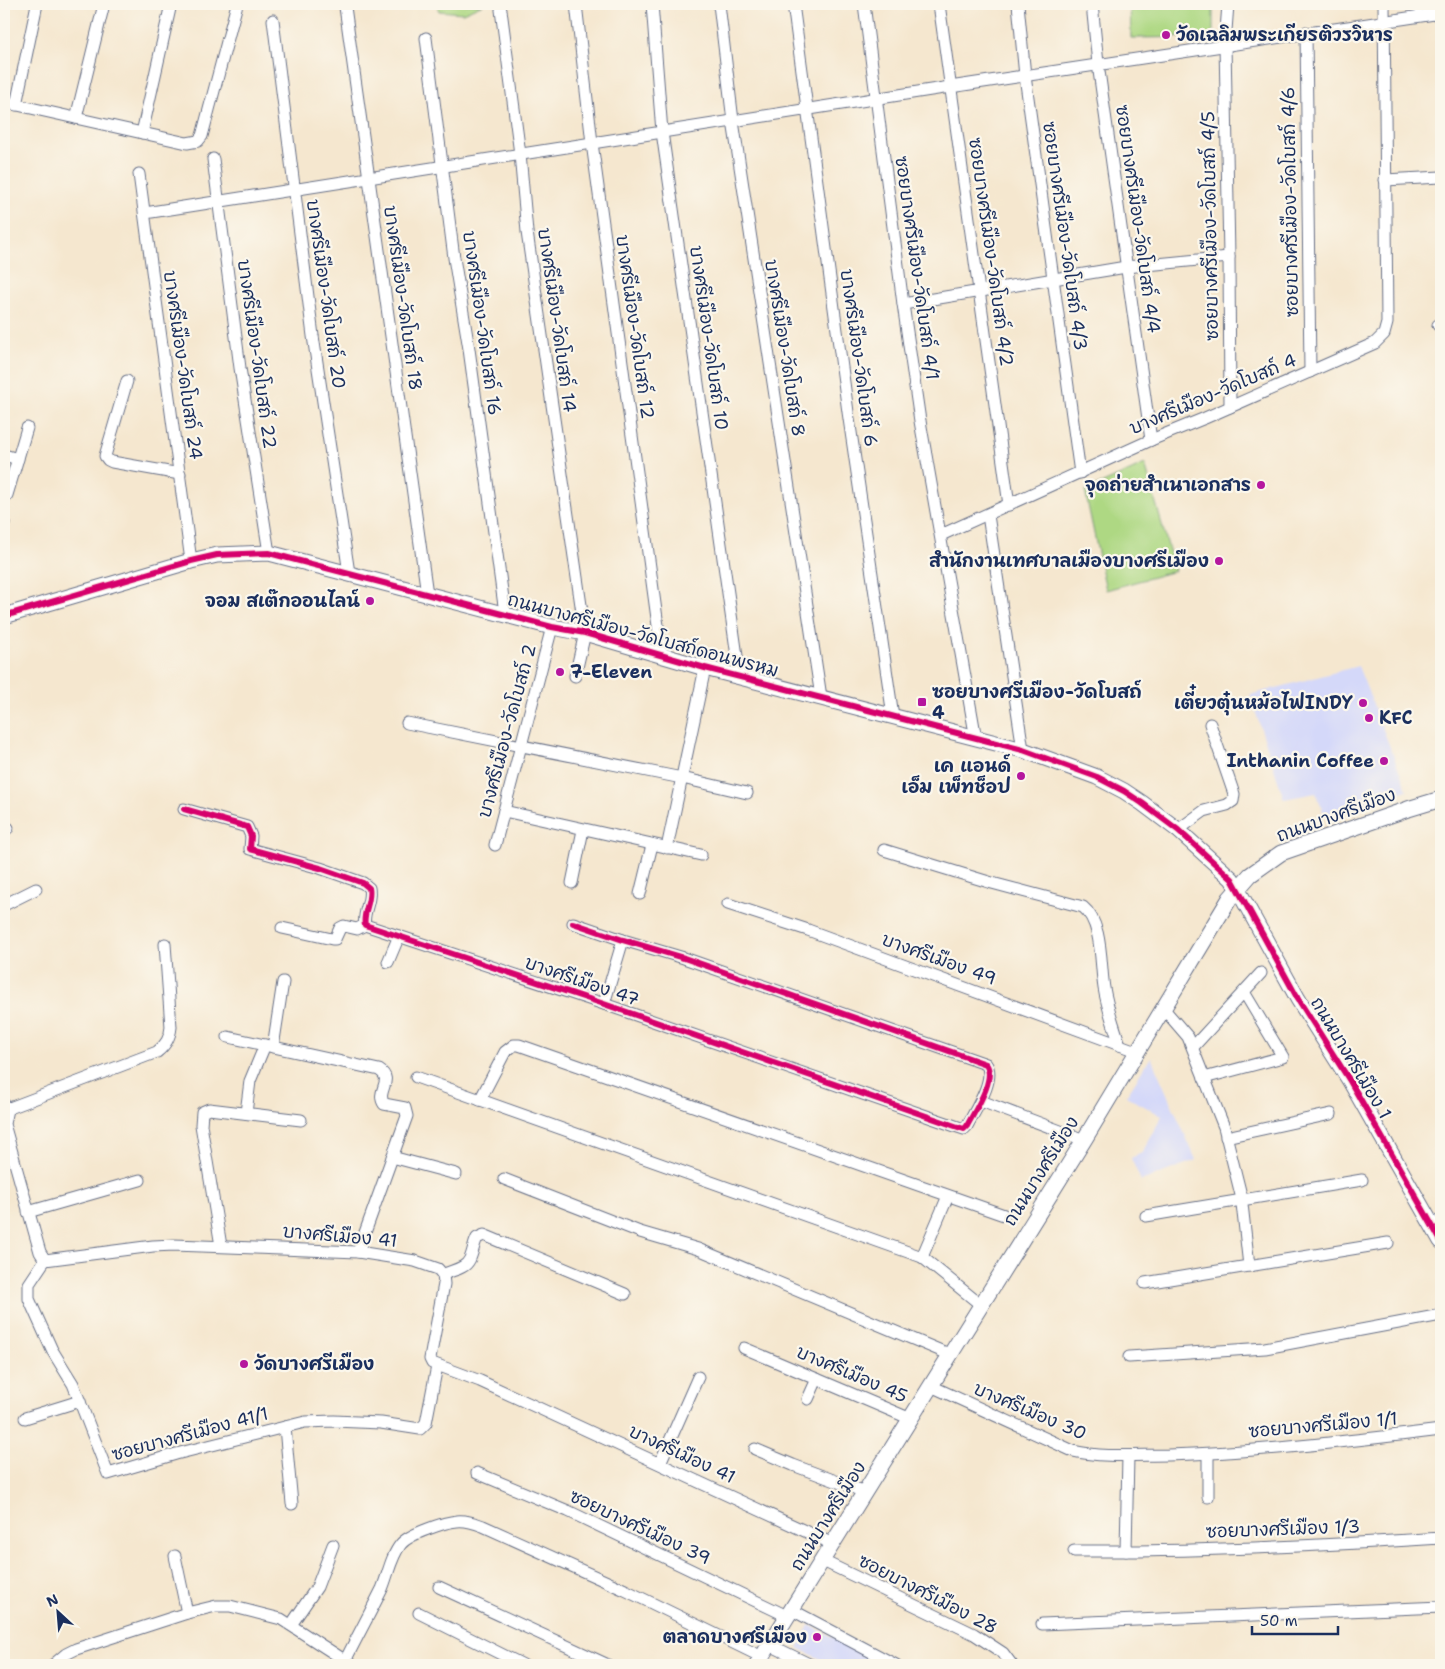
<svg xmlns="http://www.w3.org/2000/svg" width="1445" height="1669" font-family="'Shantell Sans','Playpen Sans Thai',sans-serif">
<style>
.built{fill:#d4d8f9}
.green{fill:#aed883;stroke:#648470}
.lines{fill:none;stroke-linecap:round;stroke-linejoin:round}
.minor-casing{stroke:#676f86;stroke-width:13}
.tertiary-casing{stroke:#676f86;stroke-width:17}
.minor{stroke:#fff;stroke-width:11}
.tertiary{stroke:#fff;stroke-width:15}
.cycleway-casing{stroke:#fbf7ec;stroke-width:9}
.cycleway{stroke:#d6006c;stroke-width:6}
.poi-dot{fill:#b5179e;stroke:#fbf7ec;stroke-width:2}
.labels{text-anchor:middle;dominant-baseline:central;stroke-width:4.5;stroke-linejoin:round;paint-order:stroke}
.poi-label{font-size:18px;font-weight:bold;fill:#1b2f5e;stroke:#fbf7ec;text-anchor:end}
.street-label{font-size:18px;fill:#1b2f5e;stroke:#fbf7ec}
</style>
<rect width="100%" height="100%" fill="#fbf7ec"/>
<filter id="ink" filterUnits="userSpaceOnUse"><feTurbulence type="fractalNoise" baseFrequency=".02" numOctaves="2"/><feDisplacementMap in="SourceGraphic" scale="10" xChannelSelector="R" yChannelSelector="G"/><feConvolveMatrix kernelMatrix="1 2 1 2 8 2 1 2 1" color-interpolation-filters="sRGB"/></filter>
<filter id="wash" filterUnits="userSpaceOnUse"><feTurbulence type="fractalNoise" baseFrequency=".0096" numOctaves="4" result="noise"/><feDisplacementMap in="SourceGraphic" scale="20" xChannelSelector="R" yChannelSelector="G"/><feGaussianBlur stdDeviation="1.12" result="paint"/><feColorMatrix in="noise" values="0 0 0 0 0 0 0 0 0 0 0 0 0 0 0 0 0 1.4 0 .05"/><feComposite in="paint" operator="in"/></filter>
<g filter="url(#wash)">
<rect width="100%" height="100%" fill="#f5e7cf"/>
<!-- built -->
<g class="built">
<polygon points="1358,666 1407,790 1325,817 1316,793 1284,799 1250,695"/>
<polygon points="1151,1057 1196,1160 1141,1181 1131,1158 1142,1153 1162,1116 1126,1096"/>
<polygon points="809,1625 889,1665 833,1665 798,1648"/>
</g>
<!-- green -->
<g class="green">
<polygon points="436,4 483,4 463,13 439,11"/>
<polygon points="1130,4 1213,4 1213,37 1131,38"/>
<polygon points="1145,464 1175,571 1106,590 1085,491"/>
</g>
</g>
<g filter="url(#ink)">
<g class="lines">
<defs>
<g id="minor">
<polyline points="576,4 592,143 662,655"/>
<polyline points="652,4 662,132 740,677"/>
<polyline points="719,4 733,121 821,697"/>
<polyline points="793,4 848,412 893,716"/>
<polyline points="864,4 903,304 920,421 976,739"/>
<polyline points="939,4 1009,505"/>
<polyline points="1018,4 1025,76 1080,473"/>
<polyline points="1092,4 1098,64 1151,440"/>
<polyline points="1228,4 1225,44 1229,257 1230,407"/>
<polyline points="345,7 427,594"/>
<polyline points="501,10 520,154 527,232 585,633 575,676"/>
<polyline points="273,20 313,336 349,573"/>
<polyline points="1306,32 1310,372"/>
<polyline points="426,38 454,258 469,349 505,613"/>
<polyline points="4,102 187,143 198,141 202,136 237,4"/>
<polyline points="16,105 37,4"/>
<polyline points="76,118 104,4"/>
<polyline points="142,133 171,4"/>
<polyline points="213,159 240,368 269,553"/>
<polyline points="139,174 191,561"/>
<polyline points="1385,180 1441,177"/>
<polyline points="145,213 950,87 1441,13"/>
<polyline points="903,304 1126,267 1229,257"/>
<polyline points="1438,325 1441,326"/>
<polyline points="127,381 105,456 108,460 112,462 180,474"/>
<polyline points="4,455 18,459"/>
<polyline points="7,495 27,428"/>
<polyline points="988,515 1023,750"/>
<polyline points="4,518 4,524"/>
<polyline points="941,535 1151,440 1205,418 1375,343 1384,334 1387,323 1384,4"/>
<polyline points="407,723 682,778 747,793"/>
<path d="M184 809 247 827 251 836 250 849 320 868 363 883 369 888C372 901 362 913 365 925L604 1004 958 1127 964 1129 967 1126C974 1112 997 1078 986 1064L684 958 623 940 573 923"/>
<polyline points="504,811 701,855"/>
<polyline points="4,830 8,828"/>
<polyline points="1178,830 1204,811 1227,805 1233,801 1234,794 1210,724"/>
<polyline points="495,845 552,627"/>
<polyline points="667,848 705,668"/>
<path d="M884 850 992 883 1083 907C1103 923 1100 964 1104 988 1107 1007 1114 1026 1120 1045"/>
<polyline points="572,883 583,830"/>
<polyline points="640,894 652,845"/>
<polyline points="728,904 808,930 1136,1051"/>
<polyline points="4,905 36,889"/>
<polyline points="282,928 332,939 335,939 340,928 344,926 357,929 365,925"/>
<polyline points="388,962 399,936"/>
<polyline points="604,1004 623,940"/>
<polyline points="1163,1008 1188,1037 1224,1127 1241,1195 1249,1266"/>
<path d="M228 1037 379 1070C395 1080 375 1091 384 1104L405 1108 407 1116 358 1252"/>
<polyline points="273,1047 283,982"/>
<polyline points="1193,1047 1261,973"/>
<polyline points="416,1077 922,1257 981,1305"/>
<polyline points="1204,1078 1283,1057 1244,992"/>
<polyline points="480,1100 505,1052 514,1045 519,1045 1004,1215"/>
<polyline points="981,1101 1084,1140"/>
<polyline points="4,1104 7,1109 4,1124 40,1252 45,1260"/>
<path d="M7 1109 157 1052C166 1045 170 1038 171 1027L165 944"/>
<polyline points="246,1113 250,1081 265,1045"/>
<polyline points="1226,1137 1331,1114"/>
<polyline points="392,1157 456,1174"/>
<polyline points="504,1179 640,1232 698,1249 951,1355"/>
<polyline points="28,1212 140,1180"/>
<polyline points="1146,1216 1362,1180"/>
<polyline points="221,1246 201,1125 202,1112 209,1109 301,1120"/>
<polyline points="922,1257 948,1196"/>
<polyline points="45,1260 153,1246 174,1245 358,1252 415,1261 438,1269 443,1275 444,1284 432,1348 430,1359 432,1363 480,1381 833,1544"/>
<polyline points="45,1260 29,1284 29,1299 52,1350 73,1384 108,1474 176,1454 305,1422 334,1421 381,1423 420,1429 426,1423 437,1366"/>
<path d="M443 1275C449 1271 455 1271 462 1267 473 1262 472 1247 477 1238L484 1235 625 1294"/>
<polyline points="1145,1283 1388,1243"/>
<polyline points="744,1348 911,1419"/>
<polyline points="1129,1357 1265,1348 1441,1315"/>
<path d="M931 1386 1073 1451C1103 1458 1136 1455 1168 1455 1259 1452 1351 1441 1441 1430"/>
<polyline points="808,1399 817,1379"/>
<polyline points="25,1418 80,1401"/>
<polyline points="285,1427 292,1504"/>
<polyline points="755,1449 793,1465 865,1492"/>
<polyline points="1208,1454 1208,1497"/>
<polyline points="660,1463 698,1377"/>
<polyline points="477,1473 568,1511 787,1616"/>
<path d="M1074 1551C1197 1552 1319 1546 1441 1538"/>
<polyline points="1126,1551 1128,1456"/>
<polyline points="175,1556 187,1613"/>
<polyline points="823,1561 974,1634 1003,1653 1012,1665"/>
<polyline points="439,1587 608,1665"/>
<polyline points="792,1610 896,1665"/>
<polyline points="419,1613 523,1665"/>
<polyline points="1042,1624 1441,1607"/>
<polyline points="291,1625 317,1587 333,1545"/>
<polyline points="770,1645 811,1665"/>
<path d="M345 1661C357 1637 370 1613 382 1589 388 1575 391 1556 401 1544 409 1534 445 1522 457 1521 466 1520 475 1523 483 1526L625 1590 762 1657"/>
<polyline points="53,1665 66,1654 76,1649 187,1613 216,1606 230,1606 281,1619 352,1665"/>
</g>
<g id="tertiary">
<polyline points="4,616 191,561 217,555 269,553 552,627 585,633 705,668 1023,750 1097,777 1124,791 1142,803 1178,830 1232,879 1298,999 1350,1081 1441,1241"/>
<polyline points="757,1665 1084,1140 1230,898 1250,875 1281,853 1408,809 1441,799"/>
</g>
</defs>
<!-- minor casing -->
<use href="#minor" class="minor-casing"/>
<!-- tertiary casing -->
<use href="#tertiary" class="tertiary-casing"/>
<!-- minor -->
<use href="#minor" class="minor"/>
<!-- tertiary -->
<use href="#tertiary" class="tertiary"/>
<defs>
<g id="cycleway">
<polyline points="4,616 191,561 217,555 269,553 552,627 585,633 705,668 1023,750 1097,777 1124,791 1142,803 1178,830 1232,879 1298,999 1350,1081 1441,1241"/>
<path d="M184 809 247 827 251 836 250 849 320 868 363 883 369 888C372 901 362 913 365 925L604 1004 958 1127 964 1129 967 1126C974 1112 997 1078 986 1064L684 958 623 940 573 923"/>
</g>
</defs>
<!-- cycleway casing -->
<use href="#cycleway" class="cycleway-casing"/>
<!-- cycleway -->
<use href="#cycleway" class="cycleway"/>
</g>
</g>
<!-- markers -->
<g class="poi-dot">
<circle cx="1166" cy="35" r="5"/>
<circle cx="1261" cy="485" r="5"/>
<circle cx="1219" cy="561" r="5"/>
<circle cx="370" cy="601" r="5"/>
<circle cx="560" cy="672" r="5"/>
<rect x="917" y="697" width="10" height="10" rx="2.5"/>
<circle cx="1363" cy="703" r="5"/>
<circle cx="1369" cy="718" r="5"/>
<circle cx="1384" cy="761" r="5"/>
<circle cx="1021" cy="776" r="5"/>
<circle cx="244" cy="1364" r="5"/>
<circle cx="817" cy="1637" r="5"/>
</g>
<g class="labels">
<!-- poi labels -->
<g class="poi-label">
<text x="1176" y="35" text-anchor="start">วัดเฉลิมพระเกียรติวรวิหาร</text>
<text x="1251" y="485">จุดถ่ายสำเนาเอกสาร</text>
<text x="1209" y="561">สำนักงานเทศบาลเมืองบางศรีเมือง</text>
<text x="360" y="601">จอม สเต๊กออนไลน์</text>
<text x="570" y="672" text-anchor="start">7-Eleven</text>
<text x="932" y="692" text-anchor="start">ซอยบางศรีเมือง-วัดโบสถ์<tspan x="932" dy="21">4</tspan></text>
<text x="1353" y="703">เตี๋ยวตุ๋นหม้อไฟINDY</text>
<text x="1379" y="718" text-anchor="start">KFC</text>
<text x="1374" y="761">Inthanin Coffee</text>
<text x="1011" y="766">เค แอนด์<tspan x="1011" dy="21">เอ็ม เพ็ทช็อป</tspan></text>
<text x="254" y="1364" text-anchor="start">วัดบางศรีเมือง</text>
<text x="807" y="1637">ตลาดบางศรีเมือง</text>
</g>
<!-- street labels -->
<g class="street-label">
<text transform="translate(1290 202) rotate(-91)">ซอยบางศรีเมือง-วัดโบสถ์ 4/6</text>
<text transform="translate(1138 219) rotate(82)">ซอยบางศรีเมือง-วัดโบสถ์ 4/4</text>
<text transform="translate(1210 226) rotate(-91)">ซอยบางศรีเมือง-วัดโบสถ์ 4/5</text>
<text transform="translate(1065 236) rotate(82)">ซอยบางศรีเมือง-วัดโบสถ์ 4/3</text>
<text transform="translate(991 252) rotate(82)">ซอยบางศรีเมือง-วัดโบสถ์ 4/2</text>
<text transform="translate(917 268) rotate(82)">ซอยบางศรีเมือง-วัดโบสถ์ 4/1</text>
<text transform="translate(326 294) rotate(82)">บางศรีเมือง-วัดโบสถ์ 20</text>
<text transform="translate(403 298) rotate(82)">บางศรีเมือง-วัดโบสถ์ 18</text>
<text transform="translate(557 320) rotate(82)">บางศรีเมือง-วัดโบสถ์ 14</text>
<text transform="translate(482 323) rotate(82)">บางศรีเมือง-วัดโบสถ์ 16</text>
<text transform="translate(635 327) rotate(82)">บางศรีเมือง-วัดโบสถ์ 12</text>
<text transform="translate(709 338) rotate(82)">บางศรีเมือง-วัดโบสถ์ 10</text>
<text transform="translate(785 348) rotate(81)">บางศรีเมือง-วัดโบสถ์ 8</text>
<text transform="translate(257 354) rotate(82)">บางศรีเมือง-วัดโบสถ์ 22</text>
<text transform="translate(859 358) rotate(82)">บางศรีเมือง-วัดโบสถ์ 6</text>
<text transform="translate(183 365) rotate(82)">บางศรีเมือง-วัดโบสถ์ 24</text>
<text transform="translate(1213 394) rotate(-23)">บางศรีเมือง-วัดโบสถ์ 4</text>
<text transform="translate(643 635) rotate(15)">ถนนบางศรีเมือง-วัดโบสถ์ดอนพรหม</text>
<text transform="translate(507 731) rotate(-75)">บางศรีเมือง-วัดโบสถ์ 2</text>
<text transform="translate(1336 815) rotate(-20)">ถนนบางศรีเมือง</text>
<text transform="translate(939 959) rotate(20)">บางศรีเมือง 49</text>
<text transform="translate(582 981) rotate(19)">บางศรีเมือง 47</text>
<text transform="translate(1351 1058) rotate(59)">ถนนบางศรีเมือง 1</text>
<text transform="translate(1041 1171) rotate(-58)">ถนนบางศรีเมือง</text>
<text transform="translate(340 1236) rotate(5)">บางศรีเมือง 41</text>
<text transform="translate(852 1374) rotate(23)">บางศรีเมือง 45</text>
<text transform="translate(1030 1411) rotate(23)">บางศรีเมือง 30</text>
<text transform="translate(1323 1425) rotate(-5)">ซอยบางศรีเมือง 1/1</text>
<text transform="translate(190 1434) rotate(-15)">ซอยบางศรีเมือง 41/1</text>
<text transform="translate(682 1454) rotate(25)">บางศรีเมือง 41</text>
<text transform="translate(828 1516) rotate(-58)">ถนนบางศรีเมือง</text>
<text transform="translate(640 1527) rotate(25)">ซอยบางศรีเมือง 39</text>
<text transform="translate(1283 1529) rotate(-2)">ซอยบางศรีเมือง 1/3</text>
<text transform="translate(928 1594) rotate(27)">ซอยบางศรีเมือง 28</text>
</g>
</g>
<!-- margin -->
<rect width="1445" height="1669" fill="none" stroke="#fbf7ec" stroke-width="20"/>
<!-- north arrow -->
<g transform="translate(58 1612) rotate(334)" stroke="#fbf7ec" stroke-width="4" paint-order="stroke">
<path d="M0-4L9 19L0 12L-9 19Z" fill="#1b2f5e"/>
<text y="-8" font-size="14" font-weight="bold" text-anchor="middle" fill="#1b2f5e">N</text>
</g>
<!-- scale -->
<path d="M1252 1626v8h86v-8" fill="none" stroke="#1b2f5e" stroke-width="2.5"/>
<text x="1260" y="1626" font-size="15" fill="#1b2f5e" stroke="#fbf7ec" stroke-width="4" paint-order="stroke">50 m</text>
</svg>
